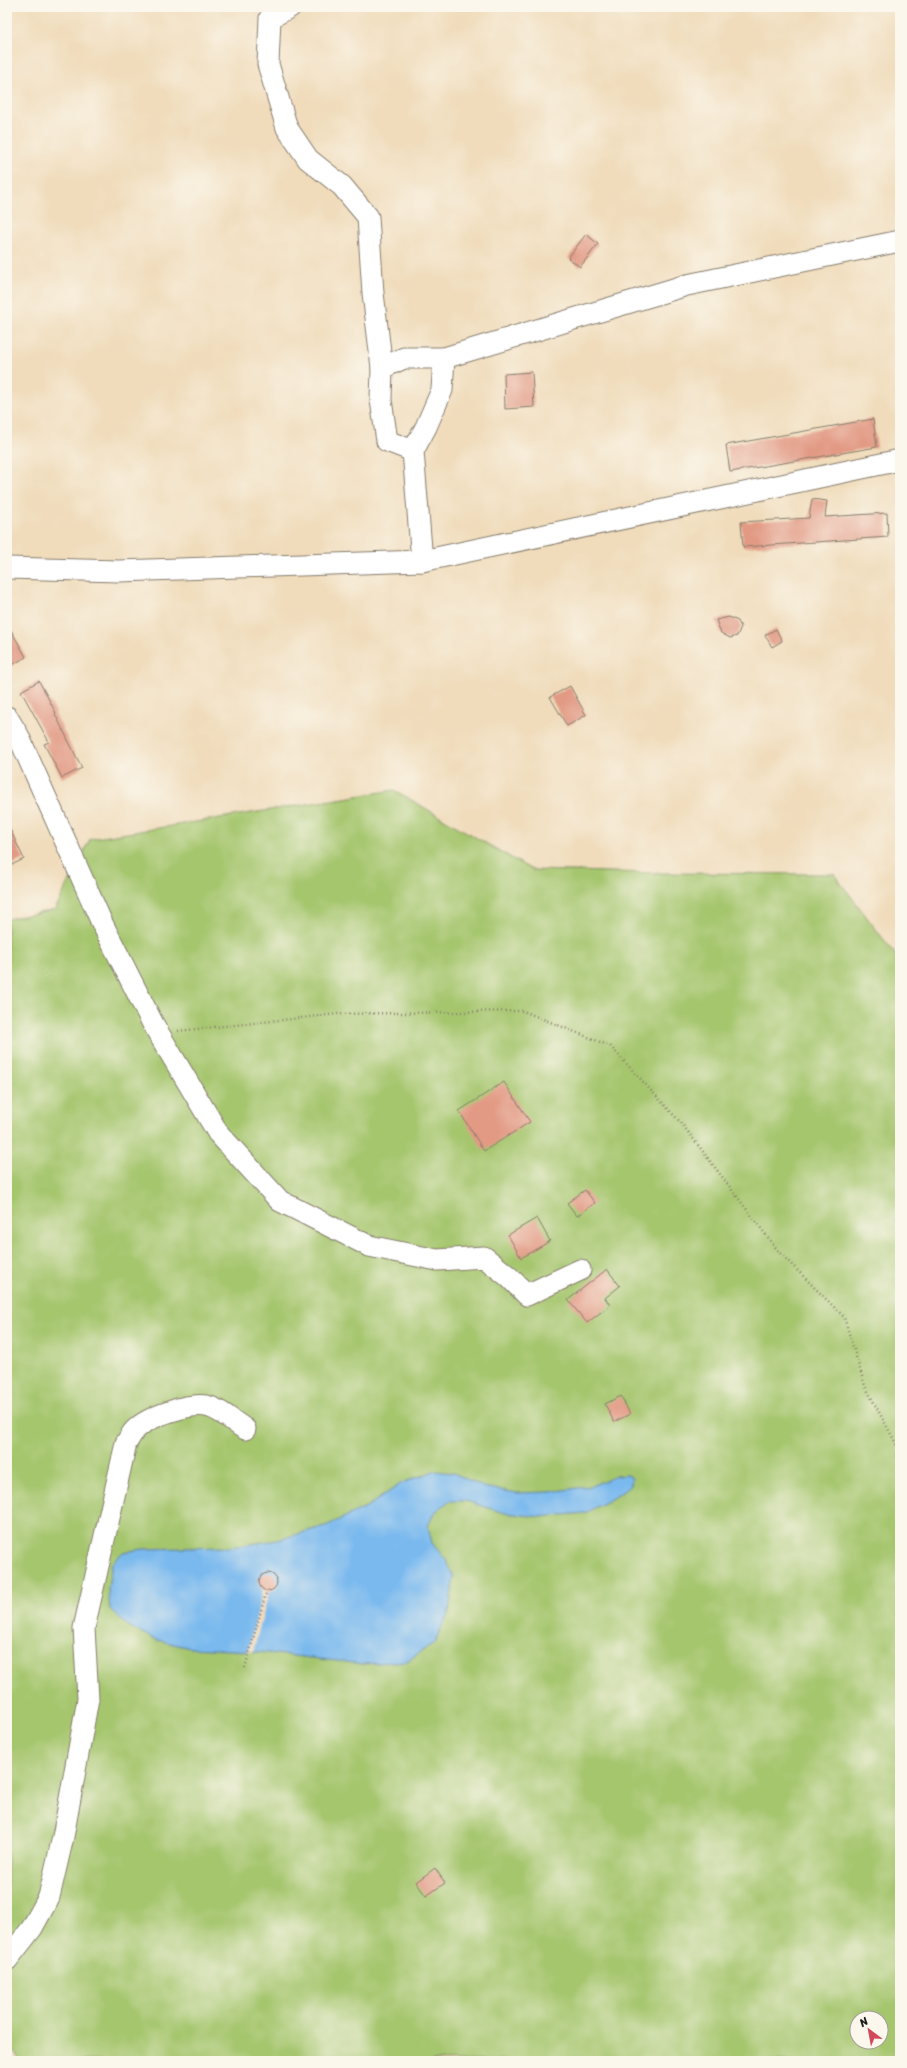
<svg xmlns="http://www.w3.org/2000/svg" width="907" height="2068" font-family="Sriracha,sans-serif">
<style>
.green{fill:#a6c66e;stroke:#617145;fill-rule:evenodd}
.water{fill:#7ab9ee;stroke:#4b6a85}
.pier{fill:#f0dcbb}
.building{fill:#e29a84}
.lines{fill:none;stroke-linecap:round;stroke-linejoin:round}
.minor-casing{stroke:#867c6c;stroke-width:23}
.path{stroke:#867c6c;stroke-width:2.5;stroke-dasharray:1 3;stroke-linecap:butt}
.minor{stroke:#fff;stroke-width:21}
</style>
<rect width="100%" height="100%" fill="#fbf7ec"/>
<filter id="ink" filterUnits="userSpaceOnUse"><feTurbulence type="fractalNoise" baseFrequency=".025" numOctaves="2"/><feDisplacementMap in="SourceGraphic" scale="8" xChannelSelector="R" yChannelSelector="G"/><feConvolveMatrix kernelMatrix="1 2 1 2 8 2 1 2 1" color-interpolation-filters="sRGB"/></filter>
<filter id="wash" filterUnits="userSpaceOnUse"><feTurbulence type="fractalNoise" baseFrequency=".012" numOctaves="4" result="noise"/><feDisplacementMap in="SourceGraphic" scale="16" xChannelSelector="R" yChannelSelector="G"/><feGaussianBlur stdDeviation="0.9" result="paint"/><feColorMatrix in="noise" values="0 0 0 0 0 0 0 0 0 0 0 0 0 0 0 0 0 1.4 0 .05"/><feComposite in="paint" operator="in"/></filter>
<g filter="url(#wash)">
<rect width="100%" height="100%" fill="#f0dcbb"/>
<!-- green -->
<path class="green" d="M394 790 532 870 653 873 834 874 900 961V2061H21L7 2044V919L55 910 90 839ZM857 2018H881V2042H857Z"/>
<!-- water -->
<polygon class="water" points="434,1471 454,1473 483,1487 517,1493 550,1492 591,1486 616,1476 627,1475 632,1478 631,1485 618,1495 585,1513 540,1517 505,1513 466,1501 449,1501 434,1513 428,1526 432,1543 446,1560 454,1576 449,1612 434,1643 407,1661 363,1664 250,1651 190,1648 157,1640 129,1627 110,1609 108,1588 112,1563 123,1552 144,1549 230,1547 278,1540 328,1525 368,1506 402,1483"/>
<!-- pier -->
<polygon class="pier" points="266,1573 275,1575 278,1583 275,1589 269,1591 253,1652 248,1651 263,1590 259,1585 259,1579"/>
<g id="blocks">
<!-- building -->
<g class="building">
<polygon points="586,234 598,244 580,267 568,258"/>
<polygon points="532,372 534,407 505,409 504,374"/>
<polygon points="873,419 877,447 730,472 726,445"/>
<polygon points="812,499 827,501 825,517 887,513 888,537 743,547 741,522 809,518"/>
<polygon points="729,617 738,621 741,627 737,636 730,638 721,633 716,620"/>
<polygon points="7,623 26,657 7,668"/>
<polygon points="776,629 782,641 772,647 765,635"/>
<polygon points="39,681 56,713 55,714 82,768 62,778 44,744 49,742 21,691"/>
<polygon points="570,686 586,715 567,726 550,697"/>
<polygon points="7,823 24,859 7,867"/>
<polygon points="504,1082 530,1122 484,1151 459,1111"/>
<polygon points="585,1190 595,1203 577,1216 567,1203"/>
<polygon points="537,1218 550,1241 521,1258 508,1235"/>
<polygon points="607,1269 620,1286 605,1298 610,1305 587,1323 568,1300"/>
<polygon points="621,1396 630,1414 614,1422 605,1404"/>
<circle cx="268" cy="1582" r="9"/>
<polygon points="435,1868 445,1883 426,1896 416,1882"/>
</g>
</g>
</g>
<g filter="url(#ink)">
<use href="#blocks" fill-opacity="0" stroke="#867c6c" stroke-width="1"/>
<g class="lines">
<defs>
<g id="minor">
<polyline points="290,7 270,18 268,64 287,128 308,159 342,186 368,217 373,293 382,368"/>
<polyline points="444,358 687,285 900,241"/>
<polyline points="413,451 387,441 381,400 382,368 404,358 444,358 442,390 426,427 413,451 422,561"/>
<polyline points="7,568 119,571 422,561 900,460"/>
<polyline points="7,717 18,735 102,923 153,1024 218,1133 280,1201 369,1246 437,1260 484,1257 509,1277 527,1295 580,1270"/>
<path d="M7 1960 32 1928 49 1897 63 1837 88 1699 84 1628 126 1443C129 1439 131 1434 135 1430 147 1417 192 1401 210 1407 222 1411 234 1422 245 1429"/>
</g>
</defs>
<!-- minor casing -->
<use href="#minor" class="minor-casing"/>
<!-- path -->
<g class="path">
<polyline points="178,1031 338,1014 523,1011 610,1046 682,1124 779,1252 844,1317 865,1386 900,1451"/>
<polyline points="245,1668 266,1593"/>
</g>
<!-- minor -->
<use href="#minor" class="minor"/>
</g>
</g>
<!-- margin -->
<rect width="907" height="2068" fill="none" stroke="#fbf7ec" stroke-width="24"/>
<!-- north arrow -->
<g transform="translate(869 2030) rotate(328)"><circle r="19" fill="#fbf7ec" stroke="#a29f99"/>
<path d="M0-3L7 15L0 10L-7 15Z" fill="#d1495b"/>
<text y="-6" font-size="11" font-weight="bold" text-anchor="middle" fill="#1c1c1c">N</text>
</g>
</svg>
